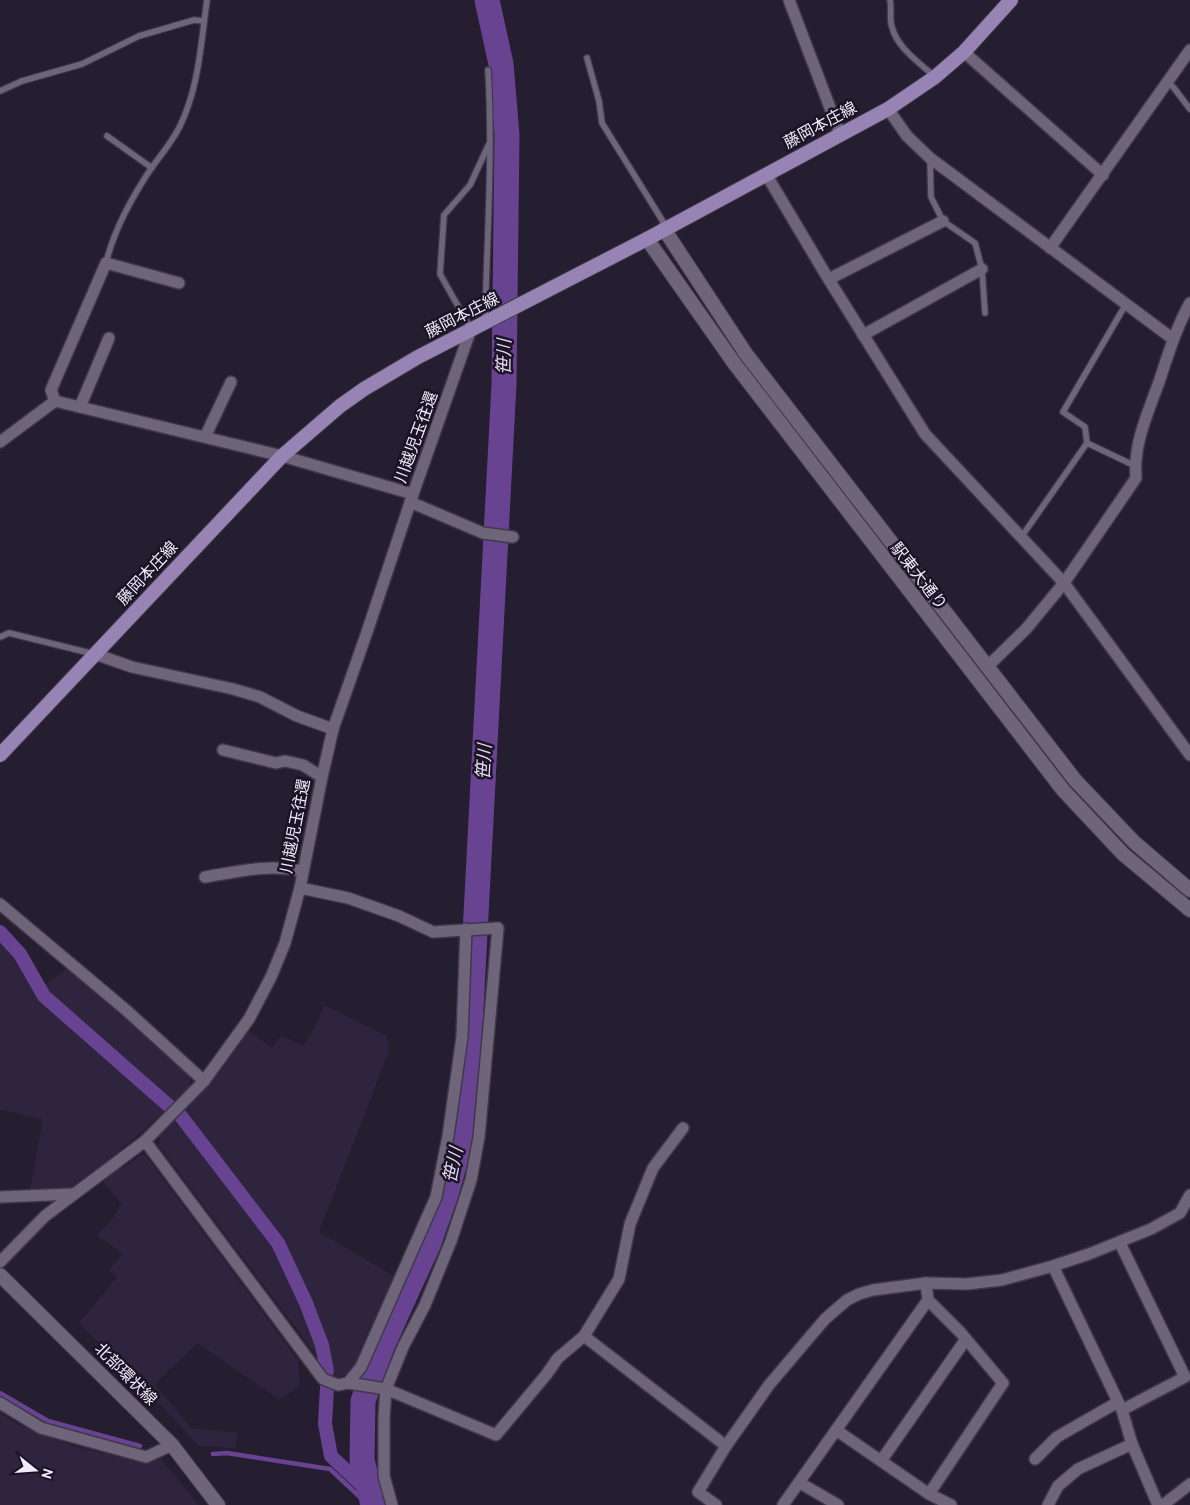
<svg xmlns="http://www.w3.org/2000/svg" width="1190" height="1505" font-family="Cabin,'Noto Sans JP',sans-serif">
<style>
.built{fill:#2e243d}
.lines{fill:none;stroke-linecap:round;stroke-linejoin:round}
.stream{stroke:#684391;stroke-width:4.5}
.canal{stroke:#684391;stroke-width:14}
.river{stroke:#684391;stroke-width:25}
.service-casing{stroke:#403949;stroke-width:8}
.minor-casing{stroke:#403949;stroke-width:14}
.tertiary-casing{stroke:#403949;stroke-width:16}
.primary-casing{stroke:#403949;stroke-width:16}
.service{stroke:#6e657b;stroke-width:5.5}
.minor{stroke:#6e657b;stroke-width:11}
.tertiary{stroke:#6e657b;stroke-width:14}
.primary{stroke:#9884b4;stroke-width:14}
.labels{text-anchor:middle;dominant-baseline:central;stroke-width:5;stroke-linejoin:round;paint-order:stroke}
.street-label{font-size:16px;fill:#f1ecf9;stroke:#1c1426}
.water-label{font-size:18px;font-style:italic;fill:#e3daf0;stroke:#1c1426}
</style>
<rect width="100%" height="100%" fill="#251d30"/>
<!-- built -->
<g class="built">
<polygon points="0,937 17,955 44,1001 166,1110 109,1160 65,1192 30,1190 43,1119 0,1110"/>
<polygon points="68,968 190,1077 189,1088 172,1105 45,995 43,987"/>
<polygon points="324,1005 387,1036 389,1051 319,1232 394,1276 362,1354 351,1370 345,1376 336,1378 329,1375 325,1348 310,1308 280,1244 181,1113 246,1029 272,1048 281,1035 303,1046 317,1023"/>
<polygon points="178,1118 276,1246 294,1283 319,1345 322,1358 320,1360 159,1146 160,1135"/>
<polygon points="141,1154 146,1156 298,1360 300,1385 280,1400 197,1343 155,1384 191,1428 238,1433 235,1448 199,1446 147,1391 79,1323 117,1277 109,1270 123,1253 97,1236 114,1217 121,1204 102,1180 118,1166 122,1169"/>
<polygon points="0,1413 17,1424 73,1446 132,1460 149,1462 160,1458 199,1505 0,1505"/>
</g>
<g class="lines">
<!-- stream -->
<g class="stream">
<polyline points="0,1393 48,1421 140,1446"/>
<polyline points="213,1454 227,1453 330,1469 362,1499 371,1500"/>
</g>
<!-- canal -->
<g class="canal">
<polyline points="0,932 20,954 44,996 169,1106"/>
<polyline points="180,1115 278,1243 306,1303 322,1345 327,1371"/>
<polyline points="327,1387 325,1424 331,1456 369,1492"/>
</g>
<!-- river -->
<polyline class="river" points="373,1505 362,1460 363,1401 382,1346 428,1245 447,1191 458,1151 466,1104 504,384 507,135 501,64 487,0"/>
<defs>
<g id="service">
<path d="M890 0C892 9 889 19 892 27 897 48 920 63 935 77"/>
<polyline points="587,58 599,101 602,123 667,228"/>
<polyline points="1168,82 1174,88 1190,109"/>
<polyline points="0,91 22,81 82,64 139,36 194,20 204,21"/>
<polyline points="107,136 152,168"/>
<polyline points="930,159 931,197 943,221 975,243 982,269 985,313"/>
<path d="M106 263C114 229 132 197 152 167 162 154 172 142 180 126 199 87 201 42 207 0"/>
<path d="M485 321C487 237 493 153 488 70"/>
<polyline points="471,329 440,274 444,215 470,185 489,144"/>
<polyline points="1087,443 1129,463 1135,464"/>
<polyline points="1022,536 1087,443 1085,427 1063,412 1126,304"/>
<polyline points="0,637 9,633 94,654"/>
</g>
<g id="minor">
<polyline points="789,0 840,134"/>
<polyline points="964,52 1103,175"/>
<polyline points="888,109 907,136 930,158 1173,339"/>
<polyline points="766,174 826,275 925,434 1064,583 1190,755"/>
<polyline points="1050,248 1190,50"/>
<polyline points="829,279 943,221"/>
<polyline points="863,335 982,269"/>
<polyline points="55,401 282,456 413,494"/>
<polyline points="55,401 51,390 106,263 179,283"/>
<polyline points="80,407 109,338"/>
<polyline points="205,437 231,382"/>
<polyline points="0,442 55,401"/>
<polyline points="410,502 483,533 513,537"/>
<polyline points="95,654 132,667 233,689 260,697 297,716 333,729"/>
<path d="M987 667 1026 629 1064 583 1136 478C1133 444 1148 413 1159 382 1168 355 1176 328 1190 303"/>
<polyline points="223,750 276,763 285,761 303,765 322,777"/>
<path d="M205 877C241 871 267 864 303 871"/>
<polyline points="300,888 348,898 399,916 433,932 498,928 479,1137 471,1180 451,1241 425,1305 403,1347 386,1389 384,1417 384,1476 392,1505"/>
<polyline points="0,904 126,1010 204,1081"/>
<polyline points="145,1141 323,1379 338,1385 348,1383 386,1389 496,1435 546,1375 558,1358 584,1336 619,1279 630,1224 653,1168 683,1128"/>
<polyline points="0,1197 73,1194"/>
<polyline points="1120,1243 1185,1377 1122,1410"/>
<polyline points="0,1262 45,1216 145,1141 204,1081 249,1019 271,977 285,943 300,888 322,777 333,729 366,635 413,494 471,329"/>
<polyline points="1053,1266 1122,1410 1132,1444 1158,1505"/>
<polyline points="926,1283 928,1300 961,1333 1003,1383 929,1494"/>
<polyline points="584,1336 726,1446"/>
<polyline points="348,1383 361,1367 436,1197 448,1136 462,1037 466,929"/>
<polyline points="0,1403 41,1428 146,1457 172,1445"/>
<polyline points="836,1430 929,1494 951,1505"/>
<polyline points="1035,1459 1057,1437 1118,1402"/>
<polyline points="881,1461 966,1339"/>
<polyline points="800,1483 838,1505"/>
<polyline points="716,1505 698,1492 726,1446 769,1385 825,1319 847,1300 859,1294 873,1290 926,1283 967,1284 1002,1280 1053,1266 1089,1254 1151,1229 1180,1213 1190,1195"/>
<polyline points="783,1505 928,1300"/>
<polyline points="1048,1505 1058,1486 1078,1469 1132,1444"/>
<polyline points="1163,1505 1190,1484"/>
</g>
<g id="tertiary">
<polyline points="664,229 746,354 1075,780 1134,842 1190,890"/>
<polyline points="647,239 734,363 1063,790 1123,854 1190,910"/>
<polyline points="0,1275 172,1445 218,1505"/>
</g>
<polyline id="primary" points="0,755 282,456 340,406 364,389 418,357 647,239 888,109 935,77 964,52 1011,0"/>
</defs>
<!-- service casing -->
<use href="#service" class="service-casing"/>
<!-- minor casing -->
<use href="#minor" class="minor-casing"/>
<!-- tertiary casing -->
<use href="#tertiary" class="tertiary-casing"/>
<!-- primary casing -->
<use href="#primary" class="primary-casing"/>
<!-- service -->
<use href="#service" class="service"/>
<!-- minor -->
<use href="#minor" class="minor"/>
<!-- tertiary -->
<use href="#tertiary" class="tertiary"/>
<!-- primary -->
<use href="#primary" class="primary"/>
</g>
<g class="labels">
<!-- street labels -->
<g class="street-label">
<text transform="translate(820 125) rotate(-28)">藤岡本庄線</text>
<text transform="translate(462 315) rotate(-27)">藤岡本庄線</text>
<text transform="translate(416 437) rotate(-70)">川越児玉往還</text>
<text transform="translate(147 573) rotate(-47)">藤岡本庄線</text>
<text transform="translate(919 576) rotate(52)">駅東大通り</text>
<text transform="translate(295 826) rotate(-79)">川越児玉往還</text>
<text transform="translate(126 1374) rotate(45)">北部環状線</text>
</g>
<!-- water labels -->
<g class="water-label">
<text transform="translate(504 357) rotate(-89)">笹川</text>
<text transform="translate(484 762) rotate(-87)">笹川</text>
<text transform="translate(453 1165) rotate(-78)">笹川</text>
</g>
</g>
<!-- north arrow -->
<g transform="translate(35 1470) rotate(107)" stroke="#1c1426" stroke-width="4" paint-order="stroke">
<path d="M0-4L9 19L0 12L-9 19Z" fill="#f1ecf9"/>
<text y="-8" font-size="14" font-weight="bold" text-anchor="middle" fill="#f1ecf9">N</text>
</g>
</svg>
